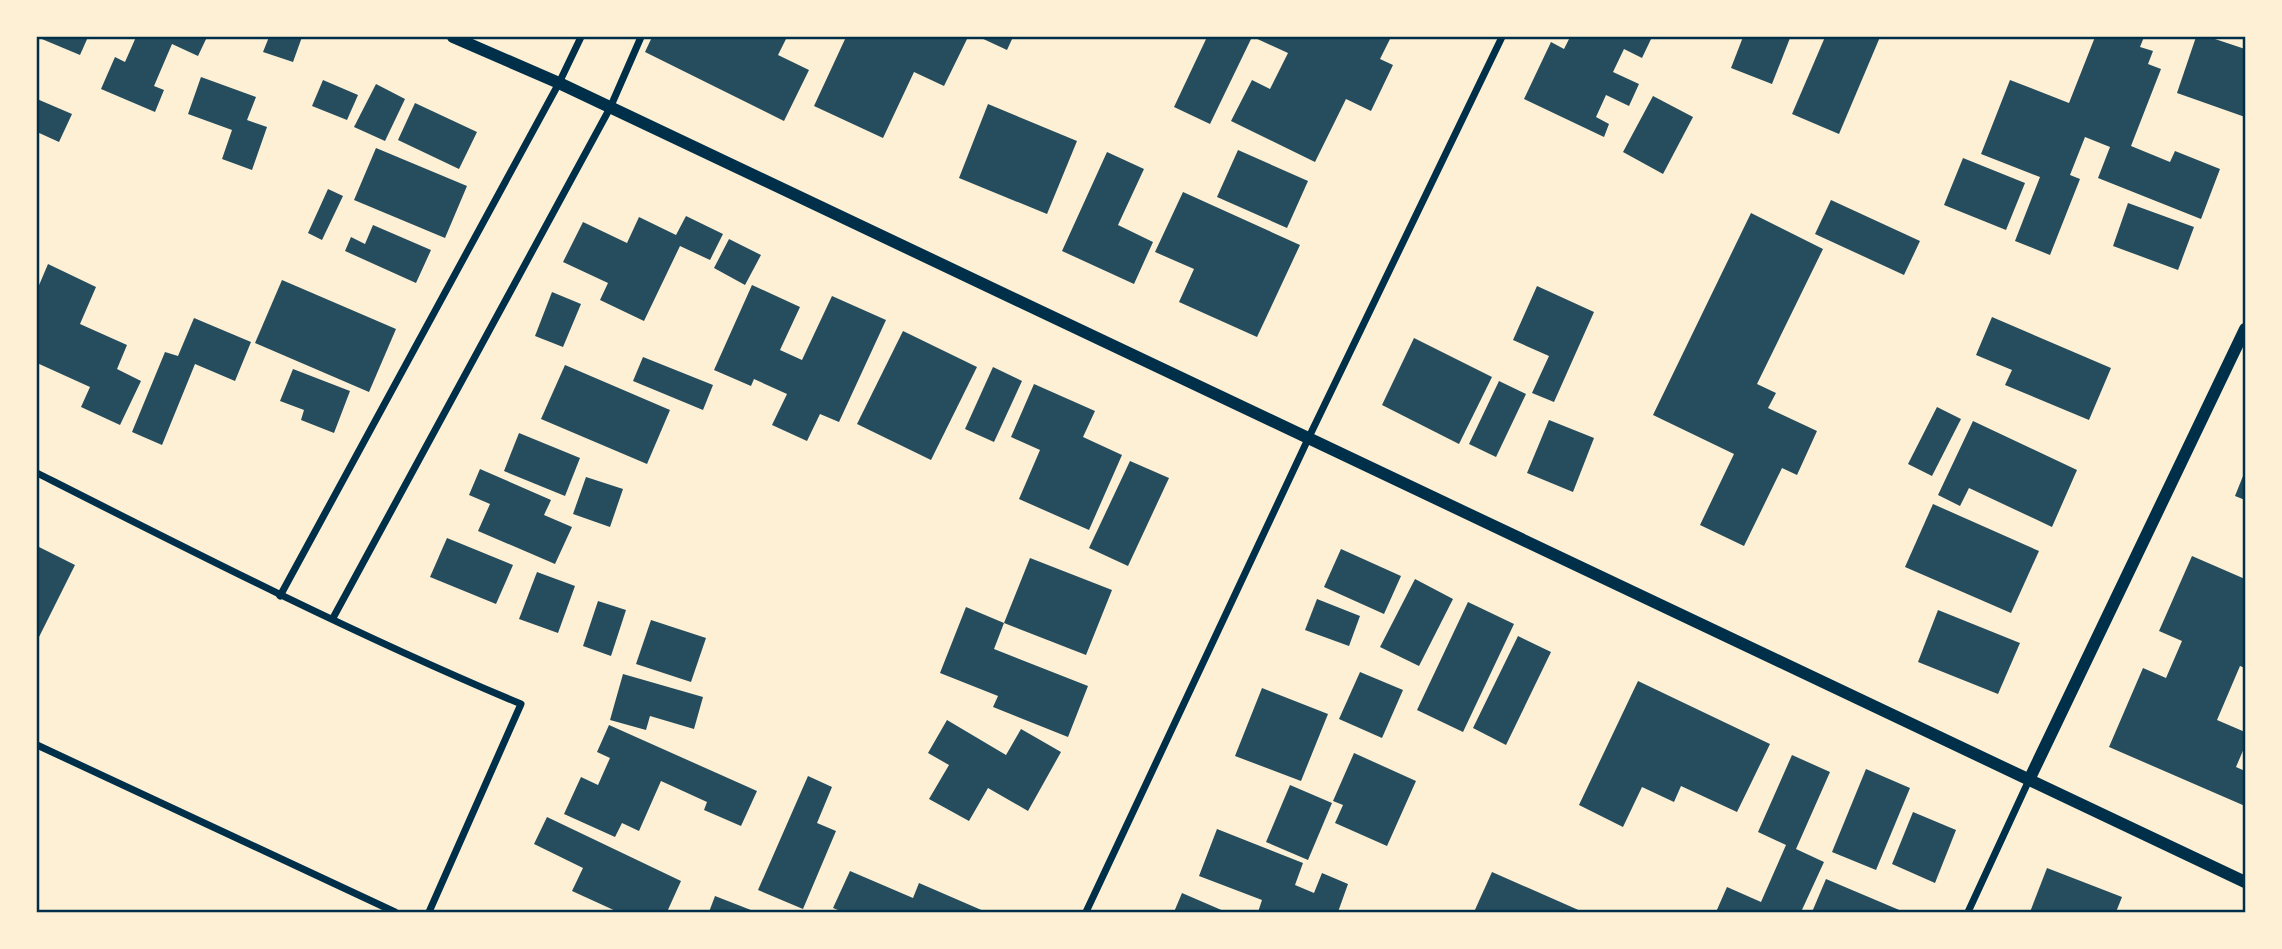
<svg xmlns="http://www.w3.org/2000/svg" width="2282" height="949" font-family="'Open Sans',sans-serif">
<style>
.building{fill:#264d5e}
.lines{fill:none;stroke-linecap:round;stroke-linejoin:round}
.minor{stroke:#003049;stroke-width:7}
.tertiary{stroke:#003049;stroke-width:12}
.neatline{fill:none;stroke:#003049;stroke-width:2.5}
</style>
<rect width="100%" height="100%" fill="#fdf0d5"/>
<!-- building -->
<g class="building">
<polygon points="37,37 88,37 80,55"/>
<polygon points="136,37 207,37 198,56 172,44 154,86 164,90 155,112 101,89 115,57 125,62"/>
<polygon points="269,37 302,37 293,62 263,52"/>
<polygon points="652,37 787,37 778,55 809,70 784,121 645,52"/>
<polygon points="846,37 968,37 944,86 914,72 883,138 814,106"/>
<polygon points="979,37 1013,37 1007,50"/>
<polygon points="1207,37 1252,37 1210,124 1174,107"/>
<polygon points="1253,37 1391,37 1380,59 1393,65 1371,111 1346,99 1315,162 1231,121 1252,80 1270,89 1288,53"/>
<polygon points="1570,37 1652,37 1642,58 1624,49 1613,72 1639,84 1629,106 1606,95 1596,117 1609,124 1604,137 1524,99 1551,42 1564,49"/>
<polygon points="1743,37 1790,38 1772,84 1731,68"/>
<polygon points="1825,37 1880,37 1839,134 1792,114"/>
<polygon points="2095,37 2144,37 2140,47 2153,51 2148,64 2161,69 2131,146 2170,162 2175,151 2220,169 2201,219 2098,178 2110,147 2085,137 2070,175 2080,179 2050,255 2015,241 2040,177 1981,154 2010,80 2069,103"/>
<polygon points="2196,37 2209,37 2245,49 2245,117 2177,93"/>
<polygon points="201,77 256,97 247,120 267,127 252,170 222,159 232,130 188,114"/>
<polygon points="323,80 358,95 347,120 312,106"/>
<polygon points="376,84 405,99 385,141 354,127"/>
<polygon points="1653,96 1693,117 1663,174 1623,152"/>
<polygon points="37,99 72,114 59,142 37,132"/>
<polygon points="415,103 477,132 459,169 398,140"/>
<polygon points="988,104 1077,141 1047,214 959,178"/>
<polygon points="376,148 467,186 445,238 354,200"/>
<polygon points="1238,150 1308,181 1287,228 1217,197"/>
<polygon points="1107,152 1144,169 1118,225 1153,242 1134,284 1062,251"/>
<polygon points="1963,158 2025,183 2006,230 1944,205"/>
<polygon points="328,189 343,196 322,240 308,233"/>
<polygon points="1183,192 1300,245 1257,337 1179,302 1194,269 1155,252"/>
<polygon points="1831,200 1920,241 1904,275 1815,234"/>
<polygon points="2128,203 2194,227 2178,270 2113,246"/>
<polygon points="1751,213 1823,249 1757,384 1776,393 1768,408 1817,431 1797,475 1782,468 1744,546 1700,525 1734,454 1653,415"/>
<polygon points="686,216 723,234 710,260 680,246 644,321 600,300 608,283 563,262 583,222 627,243 639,217 676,235"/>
<polygon points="373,225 431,250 416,283 345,251 351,237 365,244"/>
<polygon points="729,239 761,255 745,285 714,268"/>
<polygon points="48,264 96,287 80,324 127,345 117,369 141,381 120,425 81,407 90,387 37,363 37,290"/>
<polygon points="282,280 396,329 369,392 255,343"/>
<polygon points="752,285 800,307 780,350 802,360 832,296 886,320 839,422 820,414 807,441 772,425 787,394 754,379 751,386 714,370"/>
<polygon points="1537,286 1594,312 1554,402 1532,393 1549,356 1513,340"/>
<polygon points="552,292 581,304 563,347 535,336"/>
<polygon points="1992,317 2111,368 2089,420 2005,385 2012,370 1976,355"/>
<polygon points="194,318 251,342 235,381 195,364 162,445 132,432 165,352 178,356"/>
<polygon points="903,331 977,367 931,460 857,424"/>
<polygon points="1414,338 1492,377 1459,444 1382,405"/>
<polygon points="643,357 713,385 703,410 633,381"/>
<polygon points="565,365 670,410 647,464 541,419"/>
<polygon points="993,367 1022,381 994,442 965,429"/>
<polygon points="293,369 350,391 334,433 301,420 304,410 280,401"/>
<polygon points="1499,381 1526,394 1496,457 1469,444"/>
<polygon points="1034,384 1095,411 1083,437 1122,455 1089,530 1019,499 1040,450 1011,437"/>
<polygon points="1937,407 1961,419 1932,476 1908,464"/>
<polygon points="1549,420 1594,438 1573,492 1527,473"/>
<polygon points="1973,421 2077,470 2052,527 1969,488 1960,506 1938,495"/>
<polygon points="519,433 580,458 565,496 504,471"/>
<polygon points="1130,461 1169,478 1128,566 1089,548"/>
<polygon points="480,469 551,500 544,515 572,527 555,564 478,531 490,504 469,495"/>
<polygon points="2245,471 2245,500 2235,496"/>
<polygon points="586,477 623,489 610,527 573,514"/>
<polygon points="1933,504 2039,551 2011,613 1905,567"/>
<polygon points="447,538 513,565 496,604 430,577"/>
<polygon points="37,546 75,565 37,641"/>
<polygon points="1341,549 1401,576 1384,614 1324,587"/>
<polygon points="2192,556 2245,579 2245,668 2240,666 2217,720 2245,732 2245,746 2236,767 2245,771 2245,806 2109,747 2143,668 2166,678 2182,641 2159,631"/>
<polygon points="1030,558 1112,590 1086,655 1004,623"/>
<polygon points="537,572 575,586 558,633 519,619"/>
<polygon points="1415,579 1453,599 1419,666 1380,647"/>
<polygon points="1317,599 1360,616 1349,646 1305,630"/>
<polygon points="598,601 626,610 611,656 583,646"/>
<polygon points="1468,602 1514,624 1463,732 1417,710"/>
<polygon points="966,607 1004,623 994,649 1088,686 1068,737 993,707 998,696 940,673"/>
<polygon points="1938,610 2020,643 1998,694 1918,662"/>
<polygon points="651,620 706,638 691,682 636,664"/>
<polygon points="1518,636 1551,652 1506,745 1473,728"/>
<polygon points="1360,672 1403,690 1382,738 1339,719"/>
<polygon points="623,674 703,697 694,729 650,716 646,730 610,720"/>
<polygon points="1638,681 1770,744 1737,812 1681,786 1674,802 1642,787 1623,827 1579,805"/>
<polygon points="1262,688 1328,714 1301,781 1235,756"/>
<polygon points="947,720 1006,755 1021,729 1061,752 1028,811 988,788 969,821 929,799 949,765 928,753"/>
<polygon points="609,725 757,791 741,826 704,810 707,802 661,781 639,831 622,823 615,837 564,814 581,777 598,785 610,758 597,752"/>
<polygon points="1354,753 1416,781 1387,846 1335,823 1343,805 1333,801"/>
<polygon points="1792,755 1830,772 1796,849 1824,862 1801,912 1716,912 1727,887 1761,902 1786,845 1758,832"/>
<polygon points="1866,769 1910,788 1876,870 1832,852"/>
<polygon points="808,776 832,787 817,823 836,831 803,909 758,890"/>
<polygon points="1290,785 1332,803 1308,860 1266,842"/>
<polygon points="1913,812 1956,830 1935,883 1892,864"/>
<polygon points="547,817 681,881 667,912 618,912 572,891 583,868 534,844"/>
<polygon points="1217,829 1303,863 1295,885 1314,893 1322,873 1348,884 1338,912 1258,912 1262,900 1199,876"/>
<polygon points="2047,868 2122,897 2116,912 2030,912"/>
<polygon points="850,871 913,898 919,883 986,912 843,912 833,908"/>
<polygon points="1492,872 1583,912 1474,912"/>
<polygon points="1826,879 1904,912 1812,912"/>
<polygon points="1182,893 1226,912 1174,912"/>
<polygon points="715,896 756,912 709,912"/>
</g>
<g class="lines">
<!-- minor -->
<g class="minor">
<path d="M37 473C197 554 356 635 521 704L429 912"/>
<polyline points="280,596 559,83 581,37"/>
<polyline points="333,618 610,108 641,37"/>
<polyline points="37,745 395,912"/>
<polyline points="1086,912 1309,437 1502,37"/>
<polyline points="1968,912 2029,780"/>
</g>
<!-- tertiary -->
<g class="tertiary">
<polyline points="453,37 559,83 2245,882"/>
<polyline points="2029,780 2245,329"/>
</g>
</g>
<!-- border -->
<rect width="2282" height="949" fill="none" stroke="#fdf0d5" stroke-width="77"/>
<rect x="38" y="38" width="2206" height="873" class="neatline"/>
</svg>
